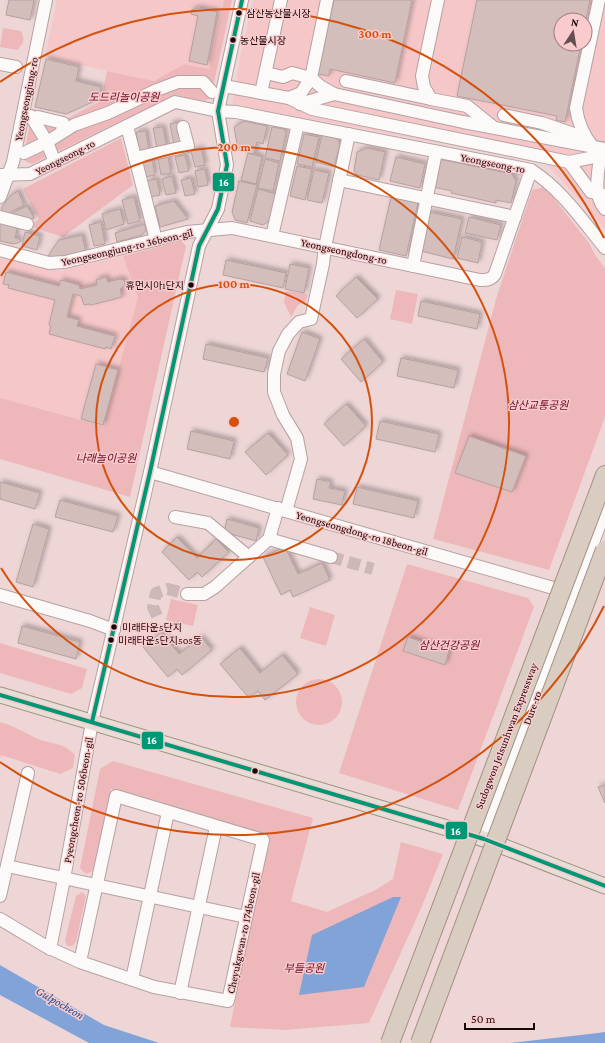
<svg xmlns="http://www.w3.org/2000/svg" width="605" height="1043" font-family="'Crimson Pro','Noto Sans KR',serif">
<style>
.built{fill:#f5c7c9;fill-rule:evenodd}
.green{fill:#eeb8ba}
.water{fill:#82a3d8}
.building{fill:#d3bebc;stroke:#b5a19f;filter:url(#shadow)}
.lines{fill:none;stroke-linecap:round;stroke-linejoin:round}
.minor-tunnel{stroke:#ceb7b8;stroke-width:12;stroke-dasharray:12 6;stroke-linecap:butt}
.minor-casing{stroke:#b6a1a2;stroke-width:14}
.major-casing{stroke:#a49082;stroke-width:17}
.highway-casing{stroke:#a49082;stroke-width:20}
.minor{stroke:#fcf9f9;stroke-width:12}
.major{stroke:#e6ded7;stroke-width:15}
.highway{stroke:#d8cdc0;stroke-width:18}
.highway-bridge-casing{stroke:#a49082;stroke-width:20;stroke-linecap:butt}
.highway-bridge{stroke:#d8cdc0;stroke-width:18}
.bus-1-casing{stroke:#f9cbcd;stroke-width:7}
.bus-1{stroke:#009775;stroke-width:4}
.ring{fill:none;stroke:#d3510c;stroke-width:2}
.bus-dot{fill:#180608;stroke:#f9cbcd;stroke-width:1.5}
.labels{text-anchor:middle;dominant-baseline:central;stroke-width:3;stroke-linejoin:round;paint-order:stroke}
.bus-label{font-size:10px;fill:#180608;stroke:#f9cbcd;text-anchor:start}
.park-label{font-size:11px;font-style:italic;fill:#6a0820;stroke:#f9cbcd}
.street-label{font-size:11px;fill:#180608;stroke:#f9cbcd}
.water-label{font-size:12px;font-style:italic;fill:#154f95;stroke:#f9cbcd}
.centre{fill:#d3510c;stroke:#f9cbcd;stroke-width:2}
.ring-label{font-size:12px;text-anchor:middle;font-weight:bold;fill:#d3510c;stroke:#f9cbcd;stroke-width:3;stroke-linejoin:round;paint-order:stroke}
.line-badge{stroke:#f9cbcd;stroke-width:1.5}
.badge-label{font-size:11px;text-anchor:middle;font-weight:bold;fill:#fff}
</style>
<defs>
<filter id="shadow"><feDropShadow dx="2.5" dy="-2.5" stdDeviation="2" flood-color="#0004"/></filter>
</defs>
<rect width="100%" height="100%" fill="#eed6d7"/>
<!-- built -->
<g class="built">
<polygon points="57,0 224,0 209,69 184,64 154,81 45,57"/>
<path d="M253 0H605V229L546 163 232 104 239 64ZM561 20H585V44H561Z"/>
<polygon points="123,256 138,297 103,427 0,398 0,259 2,258 60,271"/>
</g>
<!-- green -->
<g class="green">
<polygon points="224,0 232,0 211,97 205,101 174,95 32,164 25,161 24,153 33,109 68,118 101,101 107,71 154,81 184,64 209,69"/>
<path d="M3 28 21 31C25 40 24 43 17 50L0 47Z"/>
<polygon points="121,138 133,185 63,237 29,226 39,219 23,189"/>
<polygon points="545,187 589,243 595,255 605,268 605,417 549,570 433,539 496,299 532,190"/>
<polygon points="181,241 186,246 130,497 0,459 0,398 103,426 138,297 123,256"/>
<polygon points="396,290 418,294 412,324 390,319"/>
<polygon points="286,291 308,294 306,301 298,305 291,317 284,302"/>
<polygon points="407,564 528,598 534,607 458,810 339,773"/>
<polygon points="171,599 198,605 193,626 166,620"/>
<polygon points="310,607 335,615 326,646 300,638"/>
<polygon points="0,643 87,669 82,688 71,694 0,673"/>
<circle cx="319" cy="702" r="23"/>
<path d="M0 722C15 726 25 733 38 739 54 745 63 742 75 755L73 768 60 774 1 755 0 759Z"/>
<polygon points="113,761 313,818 291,901 327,912 375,890 393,879 401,842 443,854 422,906 369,1023 285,1030 230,1027 269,836 111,789 93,871 86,874 80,868 100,769"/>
<polygon points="82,892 86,896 76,942 72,946 67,946 65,940 76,896"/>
</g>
<!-- water -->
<g class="water">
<polygon points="393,897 401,897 364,987 299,995 312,935"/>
<polygon points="0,965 104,1025 159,1043 89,1043 0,995"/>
<polygon points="605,1032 605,1043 510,1043 598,1033"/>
</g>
<!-- building -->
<g class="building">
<polygon points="9,0 34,0 30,20 6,15"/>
<polygon points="334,0 412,0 395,83 330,69 329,76 318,74"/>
<polygon points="477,0 590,0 585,24 585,20 561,20 561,44 581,44 565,122 556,120 557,116 457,96"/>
<polygon points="198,8 217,12 207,65 189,61 198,16 191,14 192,10"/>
<polygon points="46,59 79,67 76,81 101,87 99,99 66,114 35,107"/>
<polygon points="244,121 267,126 263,144 257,142 254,154 238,150 234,127"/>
<polygon points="179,122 184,143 174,145 170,124"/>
<polygon points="163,127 167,148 157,149 153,128"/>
<polygon points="272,127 284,129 286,133 280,161 265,158"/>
<polygon points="146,131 149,152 140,153 136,132"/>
<polygon points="304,134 319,137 312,167 297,164"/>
<polygon points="322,135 336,138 340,144 334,167 316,162"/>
<polygon points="201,148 205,165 195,167 191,151"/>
<polygon points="367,148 385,152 379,180 357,175 354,171 357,152"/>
<polygon points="248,153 262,157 256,184 241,180"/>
<polygon points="185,155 189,171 179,173 175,157"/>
<polygon points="168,157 171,173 161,175 158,159"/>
<polygon points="396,157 425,164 420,188 390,181"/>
<polygon points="152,158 155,175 145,177 142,160"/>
<polygon points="265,159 279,163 273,191 258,188"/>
<polygon points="439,159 512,174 516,181 511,203 496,200 496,203 451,193 452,191 433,187"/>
<polygon points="297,166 312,169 305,200 290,196"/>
<polygon points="205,169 208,185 198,187 195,171"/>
<polygon points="314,170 329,173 322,203 307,200"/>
<polygon points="172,176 176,193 166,195 162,179"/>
<polygon points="191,178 195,194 185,196 181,180"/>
<polygon points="157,179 160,195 150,197 147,181"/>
<polygon points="239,181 257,185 247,223 235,220 232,212"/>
<polygon points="258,189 276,194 269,221 263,225 250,221"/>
<polygon points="18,191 24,205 5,215 1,208 11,195"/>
<polygon points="134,197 140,221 128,224 122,200"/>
<polygon points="391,197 418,203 406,256 379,250"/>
<polygon points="174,201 188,219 160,227 155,206"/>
<polygon points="27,206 34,218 28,221 15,218 12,213"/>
<polygon points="120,209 124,224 106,230 102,214"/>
<polygon points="429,212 462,219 453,259 421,251"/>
<polygon points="469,217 501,225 497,240 465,233"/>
<polygon points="0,221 18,225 15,238 19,239 21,241 18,243 13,244 0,241"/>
<polygon points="101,222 105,244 94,246 89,225"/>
<polygon points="145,224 146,230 142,235 117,242 115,233"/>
<polygon points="25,232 40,236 37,250 22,246"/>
<polygon points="82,235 86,252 61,258 48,256 59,240"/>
<polygon points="462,237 482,242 478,263 457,258"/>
<polygon points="226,260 286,273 283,288 223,275"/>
<polygon points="290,264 309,268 304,293 285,289"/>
<polygon points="6,272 59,286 61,280 79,285 80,289 97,285 96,280 106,277 108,282 120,279 124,280 125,283 125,286 120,289 122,297 91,305 90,304 84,305 81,296 73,294 67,317 79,320 77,326 115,336 111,349 106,347 105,349 49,334 51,326 49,325 55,300 8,288 9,285 3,284"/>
<polygon points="356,277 378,299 357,318 336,296"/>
<polygon points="421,301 480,314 477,329 418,316"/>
<polygon points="302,332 320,339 305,381 287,374"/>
<polygon points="364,339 383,362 361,382 341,359"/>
<polygon points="206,344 268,358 264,372 203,359"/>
<polygon points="401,358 458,370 454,388 397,376"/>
<polygon points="96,364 118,370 103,425 81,419"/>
<polygon points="346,404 366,426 344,446 324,424"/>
<polygon points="380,421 439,434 435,452 376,439"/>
<polygon points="191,431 234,441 230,459 187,449"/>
<polygon points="268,433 288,455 266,475 245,452"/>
<polygon points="469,436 526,456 512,492 455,473"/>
<polygon points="317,479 331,482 329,488 345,491 342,505 313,499"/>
<polygon points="0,482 40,493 35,509 0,499"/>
<polygon points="357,487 418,501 414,518 353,504"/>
<polygon points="60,500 118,516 113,532 55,517"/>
<polygon points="227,519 259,528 256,541 224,532"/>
<polygon points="33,524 49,529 33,587 16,582"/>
<polygon points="177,537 197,558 216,539 229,552 202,577 197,572 189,580 162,552"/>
<polygon points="285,547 298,574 322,563 330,580 293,597 290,590 281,595 263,557"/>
<polygon points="22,626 80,642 76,659 18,643"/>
<polygon points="161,632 179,654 201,637 212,650 182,675 177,669 168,677 143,647"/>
<polygon points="408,637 449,651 445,665 403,651"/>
<polygon points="240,648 260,673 282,655 298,674 265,700 258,691 249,698 220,664"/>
<polygon points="605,785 605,803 598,787"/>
</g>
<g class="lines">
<!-- minor-tunnel -->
<g class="minor-tunnel">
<polyline points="331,557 373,569"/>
<polyline points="157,616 153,607 156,593 168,589 187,594"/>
</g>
<defs>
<g id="minor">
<polyline points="438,0 422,76 424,87 431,99 467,106 493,127"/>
<polyline points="0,64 16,67"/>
<polyline points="266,73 283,77 292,73 311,78 320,86 334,94 463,122 605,149"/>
<polyline points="346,81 431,99"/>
<polyline points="224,86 289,98 312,109 569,162 605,155"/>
<polyline points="261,93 281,0"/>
<polyline points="289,98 301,93 311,78 327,0"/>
<polyline points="300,104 334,94"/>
<polyline points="504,115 542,123 585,138"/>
<polyline points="31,116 47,142 74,125 108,113 157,90 178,82 203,82 212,92"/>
<polyline points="36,122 38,117 63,123 62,132"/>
<polyline points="127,126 156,240"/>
<path d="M593 147C583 135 578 123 576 108L599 0"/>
<polyline points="24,153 47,142 52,155"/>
<path d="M600 157C598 174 593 196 605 209"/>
<polyline points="135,158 188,146 183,127"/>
<polyline points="569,162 591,192 604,195"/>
<path d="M0 175 30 174 175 102 218 111 236 112 531 170C562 190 582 220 605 248"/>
<polyline points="339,180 515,217"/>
<polyline points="0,197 13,162 46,0"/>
<polyline points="0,217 27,224"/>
<polyline points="272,236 298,124"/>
<path d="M0 250 49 263 65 262 187 232 232 228 480 280C487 280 491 280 495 274L531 170"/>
<polyline points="413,266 436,152"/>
<polyline points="150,472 574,594"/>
<polyline points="286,511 301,459 297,438 283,415 274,392 274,374 279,351 288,334 299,322 311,319 323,264 325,247 349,134"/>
<polyline points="175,517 208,523 249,557"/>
<polyline points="269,539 331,557"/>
<polyline points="187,594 204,594 215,587 269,539 278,508"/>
<polyline points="0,595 90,621 114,630"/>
<polyline points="484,839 605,510"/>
<polyline points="7,866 246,917"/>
<polyline points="0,896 28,773"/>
<polyline points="0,919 47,947 80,962 154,987 228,1001 263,840 116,796 80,962"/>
<polyline points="50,949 64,879 92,722 150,472 199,246 218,209 227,165 218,111 242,0"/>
<polyline points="132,979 168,812"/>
<polyline points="180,993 216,827"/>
</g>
<polyline id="major" points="0,695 484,839 605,886"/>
<polyline id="highway" points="598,494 605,475"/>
</defs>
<!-- minor casing -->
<use href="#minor" class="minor-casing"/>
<!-- major casing -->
<use href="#major" class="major-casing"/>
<!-- highway casing -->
<use href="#highway" class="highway-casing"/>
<!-- minor -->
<use href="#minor" class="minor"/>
<!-- major -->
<use href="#major" class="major"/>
<!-- highway -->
<use href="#highway" class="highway"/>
<defs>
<g id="highway-bridge">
<polyline points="390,1043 598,494"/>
<polyline points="420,1043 605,550"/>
</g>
</defs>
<!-- highway-bridge casing -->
<use href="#highway-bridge" class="highway-bridge-casing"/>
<!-- highway-bridge -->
<use href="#highway-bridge" class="highway-bridge"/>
<defs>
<g id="bus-1">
<polyline points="0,695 484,839 605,886"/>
<polyline points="92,722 150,472 199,246 218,209 227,165 218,111 242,0"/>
</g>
</defs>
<!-- bus-1 casing -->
<use href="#bus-1" class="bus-1-casing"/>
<!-- bus-1 -->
<use href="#bus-1" class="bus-1"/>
</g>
<!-- distance rings -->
<g class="ring">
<circle cx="234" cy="422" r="138"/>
<path d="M1 276A275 275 0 1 1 1 568"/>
<path d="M604 606A413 413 0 0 1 0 762M0 82A413 413 0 0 1 604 238"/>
</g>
<!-- markers -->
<g class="bus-dot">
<circle cx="239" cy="13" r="3.5"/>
<circle cx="233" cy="40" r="3.5"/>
<circle cx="191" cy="285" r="3.5"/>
<circle cx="114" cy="627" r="3.5"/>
<circle cx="111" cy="640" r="3.5"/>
<circle cx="255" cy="771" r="3.5"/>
</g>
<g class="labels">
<!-- bus labels -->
<g class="bus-label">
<text x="246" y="13">삼산농산물시장</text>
<text x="240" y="40">농산물시장</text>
<text x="184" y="285" text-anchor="end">휴먼시아1단지</text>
<text x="122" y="627">미래타운5단지</text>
<text x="118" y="640">미래타운5단지505동</text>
</g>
<!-- park labels -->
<g class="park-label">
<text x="124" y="97">도드리놀이공원</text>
<text x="538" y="405">삼산교통공원</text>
<text x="106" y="458">나래놀이공원</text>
<text x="449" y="645">삼산건강공원</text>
<text x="304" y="968">부들공원</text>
</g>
<!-- street labels -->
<g class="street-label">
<text transform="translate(26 99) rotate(-79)">Yeongseongjung-ro</text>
<text transform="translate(65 157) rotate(-27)">Yeongseong-ro</text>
<text transform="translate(493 163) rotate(11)">Yeongseong-ro</text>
<text transform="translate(127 247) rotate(-13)">Yeongseongjung-ro 36beon-gil</text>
<text transform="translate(344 251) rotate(12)">Yeongseongdong-ro</text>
<text transform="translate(362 533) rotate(16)">Yeongseongdong-ro 18beon-gil</text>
<text transform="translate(532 708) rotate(-70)">Dure-ro</text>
<text transform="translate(506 736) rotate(-69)">Sudogwon Je1sunhwan Expressway</text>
<text transform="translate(78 800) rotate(-80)">Pyeongcheon-ro 506beon-gil</text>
<text transform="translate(243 933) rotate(-78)">Cheyukgwan-ro 174beon-gil</text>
</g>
<!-- water labels -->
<g class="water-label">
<text transform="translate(60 1003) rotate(30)">Gulpocheon</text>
</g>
</g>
<circle cx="234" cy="422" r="6" class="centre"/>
<g class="ring-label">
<text x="375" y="38">300 m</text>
<text x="234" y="151">200 m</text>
<text x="234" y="288">100 m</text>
</g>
<g class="line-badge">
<rect x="212" y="172" width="23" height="20" rx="4" fill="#009775"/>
<rect x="141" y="731" width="23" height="19" rx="4" fill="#009775"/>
<rect x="445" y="821" width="23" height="19" rx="4" fill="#009775"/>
</g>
<g class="badge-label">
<text x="224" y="186">16</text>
<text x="152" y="744">16</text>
<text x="456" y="835">16</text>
</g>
<!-- north arrow -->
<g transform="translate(573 32) rotate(12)"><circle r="19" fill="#f9cbcd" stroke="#9f7c7e"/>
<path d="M0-3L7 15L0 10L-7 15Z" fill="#634f50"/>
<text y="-6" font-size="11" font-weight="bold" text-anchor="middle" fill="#180608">N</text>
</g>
<!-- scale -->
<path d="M465 1023v6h69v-6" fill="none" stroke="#180608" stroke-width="2"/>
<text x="471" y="1023" font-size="12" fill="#180608" stroke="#f9cbcd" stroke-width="3" paint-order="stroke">50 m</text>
</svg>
